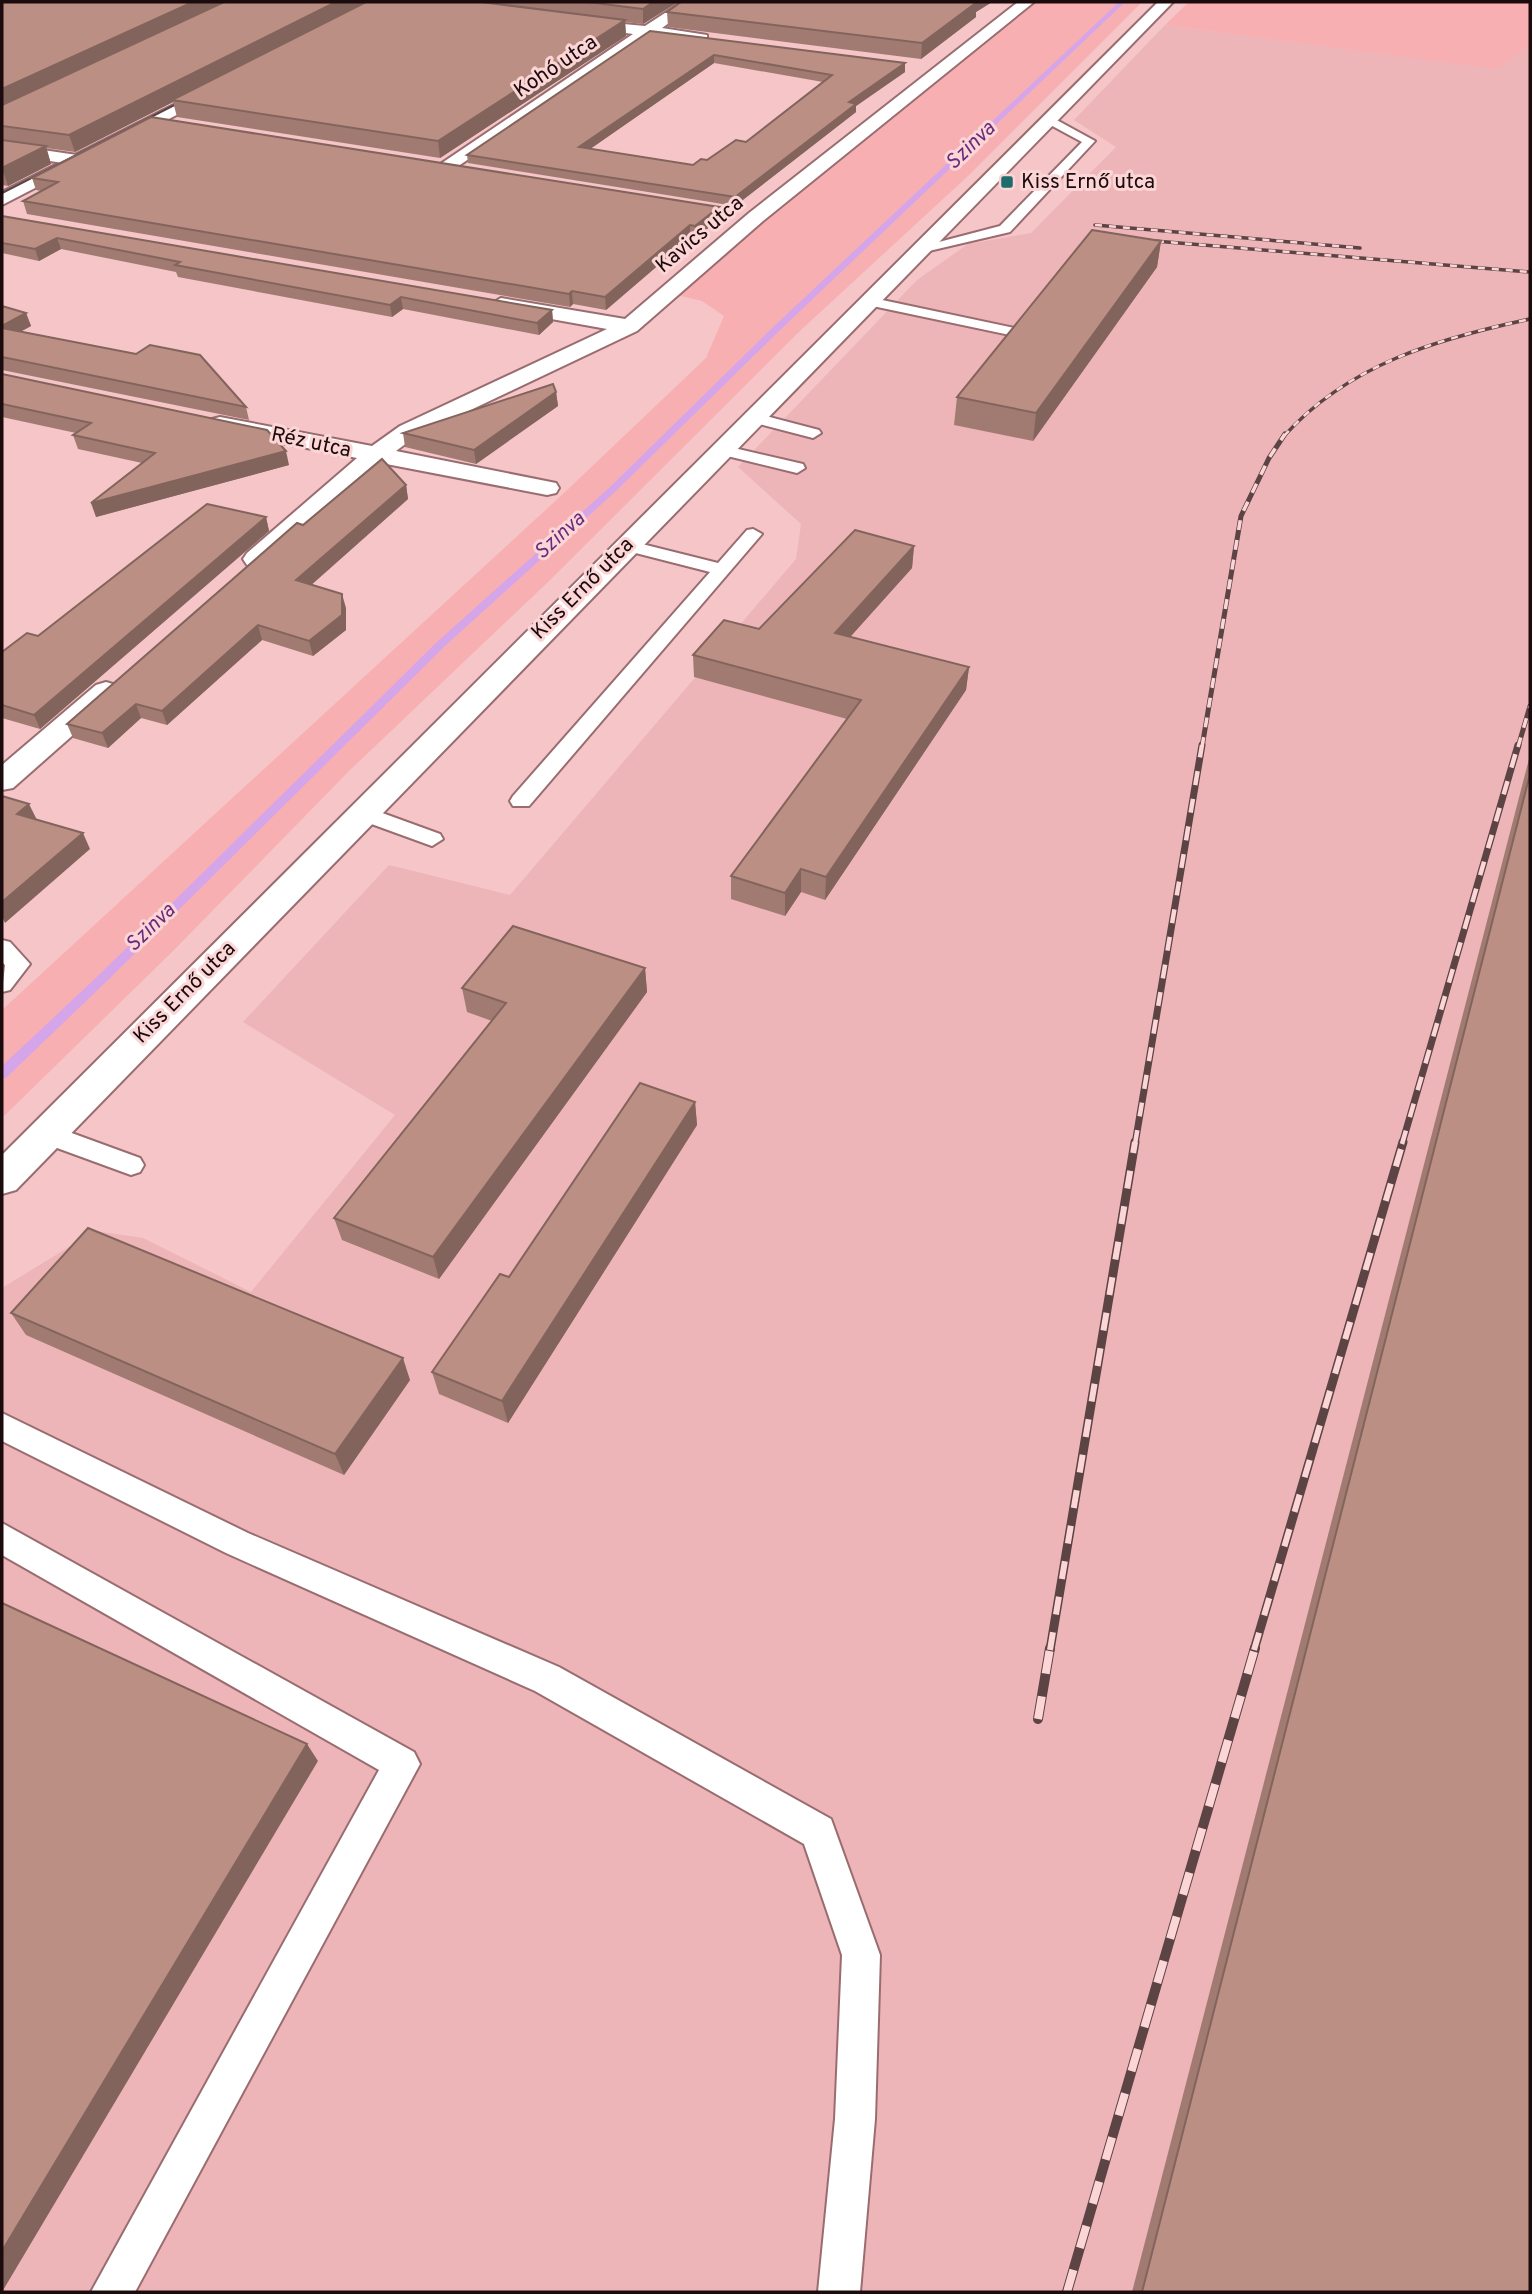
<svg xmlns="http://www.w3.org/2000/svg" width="1532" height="2294" font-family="Overpass,sans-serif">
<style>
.built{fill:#eeb5b8}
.green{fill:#f8afb2}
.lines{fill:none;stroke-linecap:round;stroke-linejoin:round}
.stream{fill:#d5a5ea;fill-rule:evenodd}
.lane-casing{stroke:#996d70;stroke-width:4}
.street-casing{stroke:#996d70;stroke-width:4}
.secondary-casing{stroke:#996d70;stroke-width:4}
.lane{fill:#fff;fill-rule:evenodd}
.street{fill:#fff;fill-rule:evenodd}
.secondary{fill:#fff;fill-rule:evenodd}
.tram{stroke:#5c4344;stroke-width:2}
.rail-far4-casing{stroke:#5c4344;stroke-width:3.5}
.rail-far3-casing{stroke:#5c4344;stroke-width:5}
.rail-far2-casing{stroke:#5c4344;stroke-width:7}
.rail-far1-casing{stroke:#5c4344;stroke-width:9}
.rail-casing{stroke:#5c4344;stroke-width:10}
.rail-far4{stroke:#fcd5d6;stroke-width:2.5;stroke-dasharray:7;stroke-linecap:butt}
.rail-far3{stroke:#fcd5d6;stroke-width:3.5;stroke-dasharray:10;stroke-linecap:butt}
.rail-far2{stroke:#fcd5d6;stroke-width:4.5;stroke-dasharray:14;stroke-linecap:butt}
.rail-far1{stroke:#fcd5d6;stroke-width:6;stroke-dasharray:18;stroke-linecap:butt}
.rail{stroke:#fcd5d6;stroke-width:8;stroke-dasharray:23;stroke-linecap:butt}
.wall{fill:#a17b72;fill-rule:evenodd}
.shaded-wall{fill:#83645c}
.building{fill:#bb8f84;stroke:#83645c;stroke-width:2;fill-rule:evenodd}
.poi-dot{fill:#1f6c6c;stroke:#fcd5d6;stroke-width:2.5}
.labels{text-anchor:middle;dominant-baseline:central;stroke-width:6;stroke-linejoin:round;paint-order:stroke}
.far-street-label{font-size:21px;fill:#1b0b0c;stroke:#fcd5d6}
.far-water-label{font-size:21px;font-style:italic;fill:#672c7d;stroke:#fcd5d6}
.far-poi-label{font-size:21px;fill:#1b0b0c;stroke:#fcd5d6;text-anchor:start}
</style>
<rect width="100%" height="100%" fill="#f5c5c7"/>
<!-- built -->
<polygon class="built" points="1165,25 1496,68 1530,45 1530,2292 2,2292 2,1288 95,1231 143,1238 251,1292 395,1115 243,1022 389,865 510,895 796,559 801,524 738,467 917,280 968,244 1031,233 1116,147 1074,120"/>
<!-- green -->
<g class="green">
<polygon points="1033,2 1142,2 968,176 802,329 547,583 350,770 174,950 2,1118 2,1010 563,494 706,358 724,316 702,301 676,295 811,180"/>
<polygon points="1189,2 1530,2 1530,45 1497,69 1165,25"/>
</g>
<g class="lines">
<!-- stream -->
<polygon class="stream" points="1119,2 1125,2 776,334 616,491 445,646 108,980 7,1077 2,1079 2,1066 100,974 437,642 610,487 770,330"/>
<defs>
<g id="lane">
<polygon points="1045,118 1053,118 1095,141 1010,232 916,254 916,248 1000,226 1082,142 1045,122"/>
<polygon points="868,297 1019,329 1026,333 1019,337 863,304 861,301"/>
<polygon points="754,413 819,430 821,433 813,438 748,421 746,418"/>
<polygon points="721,445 803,464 805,468 797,473 715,453 715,447"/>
<polygon points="753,529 762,534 529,806 513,806 510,801 513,796 710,572 620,549 617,545 620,541 626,540 718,563 747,530"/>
<polygon points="363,806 440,834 443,839 432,846 355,818 352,813 355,808"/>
<polygon points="2,940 10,942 30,964 10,990 2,992 5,965 2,962"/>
<polygon points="47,1124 140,1158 144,1165 140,1172 131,1175 38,1141 34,1134 38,1127"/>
<polygon points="2,1413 248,1533 559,1667 831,1819 880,1955 875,2119 860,2292 818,2292 835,2119 842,1955 804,1844 535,1691 226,1553 2,1441"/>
<polygon points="2,1523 414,1752 420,1764 135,2292 91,2292 379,1770 2,1555"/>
</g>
<g id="street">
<polygon points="682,2 698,2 662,28 707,35 707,41 650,36 451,171 445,172 436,167 633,34 574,26 567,22 569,19 645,26"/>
<polygon points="1018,2 1034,2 763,221 637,331 416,436 396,451 556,483 559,488 556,493 547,495 381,463 265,565 247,565 243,559 247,553 357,458 212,429 208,424 212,419 220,417 372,446 400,426 607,329 501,310 491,304 501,298 625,319 749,213"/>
<polygon points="2,144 77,155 86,160 77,165 2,154"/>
<polygon points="106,682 116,685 120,691 116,697 13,788 2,790 2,765 96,685"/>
</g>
<g id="secondary">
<polygon points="1158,2 1173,2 16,1190 2,1194 2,1155"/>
<polygon points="221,81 227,83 227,89 2,205 2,192"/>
</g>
</defs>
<!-- lane casing -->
<use href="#lane" class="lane-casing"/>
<!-- street casing -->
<use href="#street" class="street-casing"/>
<!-- secondary casing -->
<use href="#secondary" class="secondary-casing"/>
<!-- lane -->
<use href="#lane" class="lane"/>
<!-- street -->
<use href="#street" class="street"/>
<!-- secondary -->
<use href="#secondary" class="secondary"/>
<!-- tram -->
<polyline class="tram" points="2,193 192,96"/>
<defs>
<g id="rail-far4">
<polyline points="1095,225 1360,248"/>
<polyline points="1143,240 1530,272"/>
<path d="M1284 436C1349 364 1437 339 1530 319"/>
</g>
<g id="rail-far3">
<polyline points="1202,747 1241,516 1269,458 1285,434"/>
<polyline points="1518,747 1530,706"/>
</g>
<g id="rail-far2">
<polyline points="1135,1144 1202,745"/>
<polyline points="1402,1144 1518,745"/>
</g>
<g id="rail-far1">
<polyline points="1050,1650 1135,1142"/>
<polyline points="1254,1650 1403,1142"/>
</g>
<g id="rail">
<polyline points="1038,1719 1050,1648"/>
<polyline points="1067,2292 1255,1648"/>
</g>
</defs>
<!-- rail-far4 casing -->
<use href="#rail-far4" class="rail-far4-casing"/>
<!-- rail-far3 casing -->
<use href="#rail-far3" class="rail-far3-casing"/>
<!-- rail-far2 casing -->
<use href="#rail-far2" class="rail-far2-casing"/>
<!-- rail-far1 casing -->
<use href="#rail-far1" class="rail-far1-casing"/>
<!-- rail casing -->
<use href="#rail" class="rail-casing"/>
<!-- rail-far4 -->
<use href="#rail-far4" class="rail-far4"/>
<!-- rail-far3 -->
<use href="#rail-far3" class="rail-far3"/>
<!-- rail-far2 -->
<use href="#rail-far2" class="rail-far2"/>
<!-- rail-far1 -->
<use href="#rail-far1" class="rail-far1"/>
<!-- rail -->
<use href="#rail" class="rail"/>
</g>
<!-- wall -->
<g class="wall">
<polygon points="2,2 678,2 643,24 625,22 626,36 440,158 177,117 173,102 75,152 46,148 51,164 8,186 2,185"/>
<polygon points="681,2 992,2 976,12 976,17 921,59 668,27 667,12"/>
<path d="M650 31 905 63V72L856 106V112L735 206 468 163 467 155ZM714 63 823 82 746 142 707 160 693 165 590 149Z"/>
<polygon points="32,178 719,207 719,219 695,239 690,238 606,310 573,304 570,307 27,214 23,201 41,191 36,190"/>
<polygon points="2,216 552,310 553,322 539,335 403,309 392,317 178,277 176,272 61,249 39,261 2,253"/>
<polygon points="1161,241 1157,267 1033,441 954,425 957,397"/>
<polygon points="2,306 26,313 31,326 20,332 246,407 249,420 2,370"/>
<polygon points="2,374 289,465 96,517 142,463 78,449 73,435 76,433 2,417"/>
<polygon points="556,392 558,406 476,464 405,447 403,433"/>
<polygon points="406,485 408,499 311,585 346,608 346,630 313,656 262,640 167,725 141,718 108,748 73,738 67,724 303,525"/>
<polygon points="266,517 269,531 40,729 2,718 2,652 38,636"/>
<polygon points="914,546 912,568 850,637 969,667 966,690 825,900 801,892 785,916 731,899 731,876 847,719 694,677 693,655 759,629"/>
<polygon points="1530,755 1530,2292 1132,2292"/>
<polygon points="645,968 647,992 439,1279 342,1240 334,1218 492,1021 467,1012 462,988"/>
<polygon points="695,1102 697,1125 508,1423 439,1394 432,1372 509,1277"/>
<polygon points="11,1313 410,1380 344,1475 26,1335"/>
</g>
<!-- shaded-wall -->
<g class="shaded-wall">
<polygon points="193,2 229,2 2,108 2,89"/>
<polygon points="336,2 369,2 172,100 173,102 75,152 69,135"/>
<polygon points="653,2 678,2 643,24 643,9"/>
<polygon points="970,2 992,2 976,12 976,17 921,59 922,43"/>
<polygon points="625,20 626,36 440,158 438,141"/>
<polygon points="714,55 714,63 580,156 579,147"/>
<polygon points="905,63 905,72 856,106 856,112 735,206 735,197 849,102"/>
<polygon points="46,146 51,164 8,186 2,168"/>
<polygon points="719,207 719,219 695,239 695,226"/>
<polygon points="690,225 690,238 606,310 605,297"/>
<polygon points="57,238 61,249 39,261 35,249"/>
<polygon points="1161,241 1157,267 1033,441 1036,413"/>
<polygon points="572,291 573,304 570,307 569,294"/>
<polygon points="401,297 403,309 392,317 390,305"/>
<polygon points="552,310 553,322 539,335 537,323"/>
<polygon points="26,313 31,326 3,341 2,326"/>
<polygon points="556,392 558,406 476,464 474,450"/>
<polygon points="286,451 289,465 96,517 91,503"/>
<polygon points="406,485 408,499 300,595 296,580"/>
<polygon points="266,517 269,531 40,729 34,715"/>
<polygon points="914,546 912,568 834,655 835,633"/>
<polygon points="342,594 346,608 346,630 313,656 309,641"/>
<polygon points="258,625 262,640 167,725 162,711"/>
<polygon points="969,667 966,690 825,900 826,877"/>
<polygon points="136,704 141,718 108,748 102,733"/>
<polygon points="29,804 37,820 17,814"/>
<polygon points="83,833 90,849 5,923 2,916 2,902"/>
<polygon points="801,869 801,892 785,916 785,893"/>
<polygon points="645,968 647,992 439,1279 433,1257"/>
<polygon points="695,1102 697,1125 508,1423 502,1401"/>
<polygon points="403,1358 410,1380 344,1475 335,1454"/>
<polygon points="307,1744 318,1761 2,2292 2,2251"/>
</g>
<!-- building -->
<g class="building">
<polygon points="2,2 193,2 2,89"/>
<polygon points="224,2 336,2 69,135 2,126 2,105"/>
<polygon points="366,2 481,2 625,20 438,141 172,100"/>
<polygon points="587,2 653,2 643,9"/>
<polygon points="681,2 977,2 922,43 667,12"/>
<path d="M650 31 905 63 849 102 856 104 735 197 467 155ZM714 55 832 75 746 142 736 140 707 160 701 159 693 165 579 147Z"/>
<polygon points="151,117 719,207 695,226 690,225 605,297 572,291 569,294 23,201 58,182 32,178"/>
<polygon points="2,140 46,146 2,168"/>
<polygon points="2,216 552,310 537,323 401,297 390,305 175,265 180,262 57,238 35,249 2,243"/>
<polygon points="1092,230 1161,241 1036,413 957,397"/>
<polygon points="2,306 26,313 2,326"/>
<polygon points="2,328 136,354 150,345 200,355 246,407 2,357"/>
<polygon points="2,374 267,430 286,451 91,503 155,453 73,435 91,423 2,404"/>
<polygon points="553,384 556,392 474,450 403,433"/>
<polygon points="382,459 406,485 296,580 342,594 342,615 309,641 258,625 162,711 136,704 102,733 67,724 297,523 303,525"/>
<polygon points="207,504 266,517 34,715 2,705 2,652 27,633 38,636"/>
<polygon points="855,530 914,546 835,633 969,667 826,877 801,869 785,893 731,876 861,700 693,655 724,620 759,629"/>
<polygon points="1530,774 1530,2292 1142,2292"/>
<polygon points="2,796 29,804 17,814 83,833 2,902"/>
<polygon points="513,926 645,968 433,1257 334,1218 506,1003 462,988"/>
<polygon points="640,1083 695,1102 502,1401 432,1372 500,1274 509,1277"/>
<polygon points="88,1228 403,1358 335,1454 11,1313"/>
<polygon points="2,1603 307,1744 2,2251"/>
</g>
<!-- markers -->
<rect class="poi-dot" x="1000" y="175" width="14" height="14" rx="3.5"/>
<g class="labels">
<!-- far-street labels -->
<g class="far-street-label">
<text transform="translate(556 67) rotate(-34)">Kohó utca</text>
<text transform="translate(700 235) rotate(-40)">Kavics utca</text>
<text transform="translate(311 443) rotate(12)">Réz utca</text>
<text transform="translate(583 589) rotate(-45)">Kiss Ernő utca</text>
<text transform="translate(185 993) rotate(-45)">Kiss Ernő utca</text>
</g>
<!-- far-water labels -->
<g class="far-water-label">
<text transform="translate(971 146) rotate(-44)">Szinva</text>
<text transform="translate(560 536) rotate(-42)">Szinva</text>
<text transform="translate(151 928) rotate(-44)">Szinva</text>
</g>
<!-- far-poi labels -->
<g class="far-poi-label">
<text x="1021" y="182">Kiss Ernő utca</text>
</g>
</g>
<!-- border -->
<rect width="1532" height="2294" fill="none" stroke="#1b0b0c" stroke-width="7"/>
</svg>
